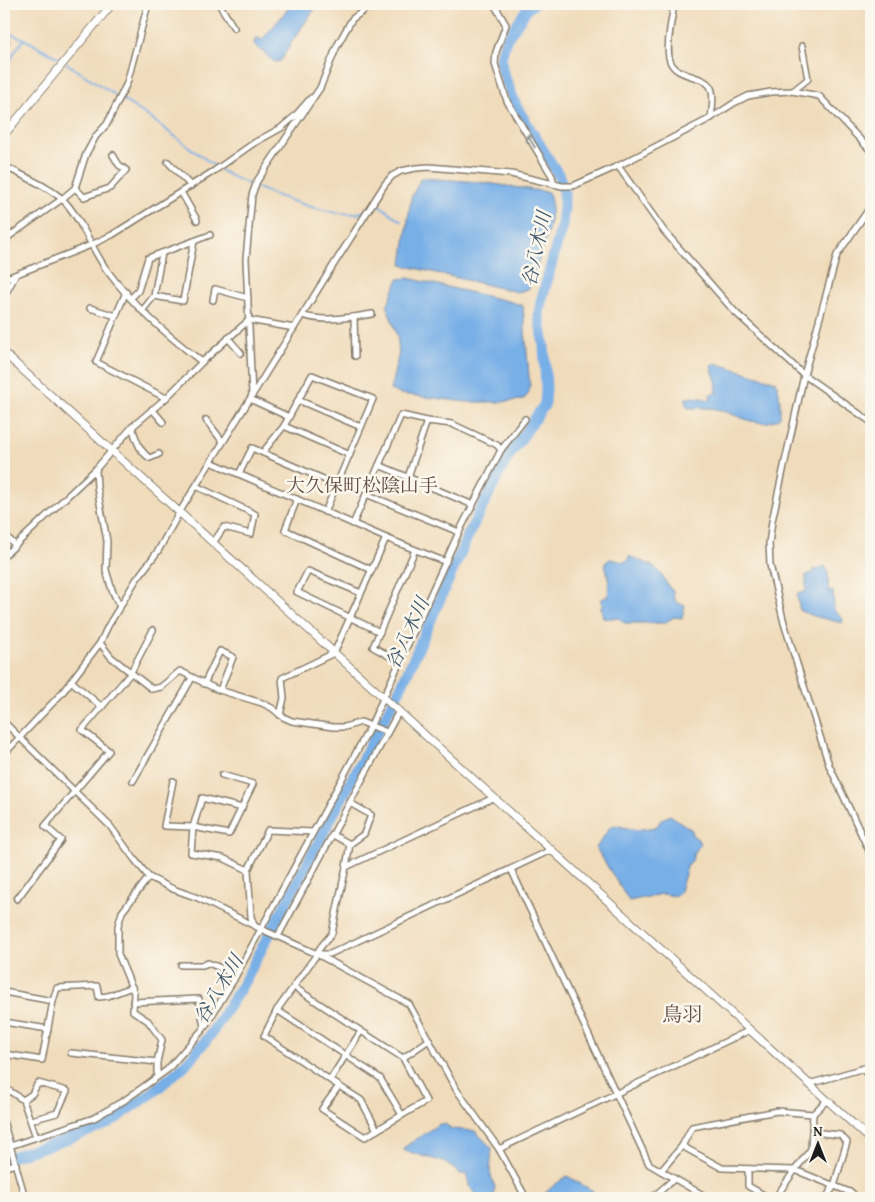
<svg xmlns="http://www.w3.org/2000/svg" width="875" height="1202" font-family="'Gentium Book Plus','Noto Serif JP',serif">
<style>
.forest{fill:#9bb668;stroke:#5c6942}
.water{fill:#77afe7;stroke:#4a6682}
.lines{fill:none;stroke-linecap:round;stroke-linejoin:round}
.stream{stroke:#77afe7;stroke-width:2}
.river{stroke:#77afe7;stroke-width:11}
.minor-casing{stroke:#867c6c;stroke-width:8}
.tertiary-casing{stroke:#867c6c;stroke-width:9}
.minor{stroke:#fff;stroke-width:5}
.tertiary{stroke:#fff;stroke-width:7}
.oneway{stroke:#999}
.labels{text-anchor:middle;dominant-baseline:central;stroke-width:5;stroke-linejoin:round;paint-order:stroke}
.water-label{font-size:19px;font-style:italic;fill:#40576d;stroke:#fbf7ec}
.neighbourhood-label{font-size:19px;fill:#634d44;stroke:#fbf7ec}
.quarter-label{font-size:20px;fill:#634d44;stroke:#fbf7ec}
</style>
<rect width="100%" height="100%" fill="#fbf7ec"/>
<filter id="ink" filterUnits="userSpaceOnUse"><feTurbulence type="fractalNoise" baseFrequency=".02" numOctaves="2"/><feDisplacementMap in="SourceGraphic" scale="10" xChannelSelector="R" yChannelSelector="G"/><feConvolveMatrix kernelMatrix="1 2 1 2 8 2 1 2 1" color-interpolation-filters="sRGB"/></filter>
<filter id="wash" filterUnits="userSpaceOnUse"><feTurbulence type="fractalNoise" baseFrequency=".0096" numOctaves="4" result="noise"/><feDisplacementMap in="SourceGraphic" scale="20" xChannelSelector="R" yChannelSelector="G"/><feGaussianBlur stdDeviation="1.12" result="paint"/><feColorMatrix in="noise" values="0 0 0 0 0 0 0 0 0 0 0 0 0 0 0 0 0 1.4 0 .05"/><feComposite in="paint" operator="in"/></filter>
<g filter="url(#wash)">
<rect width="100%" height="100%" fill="#f0dcbb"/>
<!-- forest -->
<polygon class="forest" points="788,4 865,4 793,11"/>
<!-- water -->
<g class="water">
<path d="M292 4H322V5L321 7H316L291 43C291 44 282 58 281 61L274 62 255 45 254 42 256 38H259L261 40 263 39Z"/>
<path d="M421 178 480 182 548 192C560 211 536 267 529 289L517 292 402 265 411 198Z"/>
<polygon points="408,278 512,302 523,306 530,388 527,396 522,400 498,402 466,402 400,394 390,390 399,353 397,335 387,306 398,279"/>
<path d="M715 363 775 381C781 392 780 405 780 417 762 431 738 415 720 410 710 407 698 408 688 408L686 405V398L694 397 711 400 710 394 719 392 716 390 717 384 711 366Z"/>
<path d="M629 556C637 560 649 563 656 568 662 573 666 586 673 591 673 600 676 604 685 605L682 618 674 617 664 623H624C618 614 612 620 603 618L601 607 603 604 600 601 601 599 608 596 609 583 605 563 610 559 624 562 628 560Z"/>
<path d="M825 566C831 574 827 583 829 592L833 591 834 610 843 619 842 623 817 617 800 611 797 596 799 592 804 593 806 589V575L813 573V569L816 570Z"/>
<polygon points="670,815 692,830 692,835 698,839 700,844 693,856 692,861 688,864 680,891 676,896 662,894 629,901 596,848 610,827 615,825 636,830 656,827 662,819"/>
<polygon points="439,1124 445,1124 452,1129 475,1131 492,1148 490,1173 495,1187 493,1198 480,1198 469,1186 467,1174 461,1174 444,1162 405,1151 403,1148"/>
<polygon points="567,1176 593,1191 597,1198 540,1198 553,1186"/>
</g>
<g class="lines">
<!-- stream -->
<g class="stream">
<polyline points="4,31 24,39 62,60"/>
<polyline points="66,63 149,117 216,167"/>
<polyline points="4,75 14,53 24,39"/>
<path d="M220 170C244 185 340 224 365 211"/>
<polyline points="372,208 379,205 401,221"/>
</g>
<!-- river -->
<polyline class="river" points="4,1159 59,1142 109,1123 151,1094 184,1066 209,1037 243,984 402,685 471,529 506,460 545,404 546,389 544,346 539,315 541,302 562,225 564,207 564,192 559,176 517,108 502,70 501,58 506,40 527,9 533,4"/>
</g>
</g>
<g filter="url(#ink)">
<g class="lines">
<defs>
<g id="minor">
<polyline points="219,4 234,28"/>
<polyline points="494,4 506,25 496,52 495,64 507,101 552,176 554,184"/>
<path d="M674 4C672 19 665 48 670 61 677 80 708 73 712 91 714 99 712 110 711 118"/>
<polyline points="4,41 6,42"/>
<polyline points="793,91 808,79 802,46"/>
<polyline points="168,162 191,186"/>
<path d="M4 166C21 175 50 187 63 200 79 215 92 249 106 269 133 306 166 334 202 362"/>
<polyline points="618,166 664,231 735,312 804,375 871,422"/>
<polyline points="75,188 84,197 110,188 126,170 119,165 113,155"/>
<polyline points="181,192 197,220"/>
<polyline points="871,206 837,255 804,375 772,521 769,544 770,565 784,623 829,765 871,855"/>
<polyline points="4,240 62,199 75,188 86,154 96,136 107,124 127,83 148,4"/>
<polyline points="162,253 154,296 183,301 194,241"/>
<polyline points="4,279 91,245 112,235 214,171 254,143 281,128 295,116 311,98"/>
<polyline points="126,292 96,362 166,398"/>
<polyline points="4,297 15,276"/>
<polyline points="131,298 138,291 148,258 210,235"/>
<polyline points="213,300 215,289 248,298"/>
<polyline points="90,308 116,316"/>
<polyline points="142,311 154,296"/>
<path d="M302 315C319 321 336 319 354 317L355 356"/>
<polyline points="354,317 372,314"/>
<polyline points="249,320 294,328"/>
<polyline points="228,338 241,353"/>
<polyline points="252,395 246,259 252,195 257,181 320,88 337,46 352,19 373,4"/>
<polyline points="250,399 289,417"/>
<polyline points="298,400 361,427"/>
<polyline points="152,409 163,422"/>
<polyline points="206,420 223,442"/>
<polyline points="284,426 350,455"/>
<path d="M132 427C136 438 139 452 150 458L159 454"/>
<polyline points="263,452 284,426 312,375 373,399 325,512"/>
<polyline points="211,462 386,538 446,562"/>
<polyline points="379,465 473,505"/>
<polyline points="96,469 97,487 107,541 106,570 112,590 120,607"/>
<polyline points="239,474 252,448 337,485"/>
<polyline points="408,477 427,421"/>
<polyline points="196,486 255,514 251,534 224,527 213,543"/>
<polyline points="366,494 459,532"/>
<polyline points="297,499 285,530 372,570"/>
<polyline points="353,524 401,415 427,421 452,424 497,445 501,450"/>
<polyline points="4,534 15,545"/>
<polyline points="4,556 96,469 132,427 166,398 202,362 249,320"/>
<polyline points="361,593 308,571 297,592 380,632"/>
<polyline points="100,643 111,657 152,689 161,687 180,671 216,689 262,703 272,708 283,717 292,721 333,727 345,727 361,722 387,732"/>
<polyline points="400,662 373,647 415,550"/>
<polyline points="71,681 102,707"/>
<polyline points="204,684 220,651 233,657 220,690"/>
<polyline points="280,715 284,698 282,678 334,653 386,538"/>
<polyline points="4,722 110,826 135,860 149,877 173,889 198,898 261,929 317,954 409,1004 456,1089 499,1149 526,1198"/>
<polyline points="4,754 62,693 100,643 108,626 136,580 158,551 179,513 322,283 385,184 392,176 401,171 416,168 429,167 511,174 562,186 573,186 618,166 711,118 734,103 748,96 771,92 792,91 819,96 871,151"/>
<polyline points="133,781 192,678"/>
<polyline points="173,781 164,826 193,827 229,834 253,784 222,775"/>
<polyline points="242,808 202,798 193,827 191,853 223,858 248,870"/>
<polyline points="333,835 350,844"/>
<polyline points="346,867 350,844 364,834 371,815 350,803"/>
<polyline points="511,869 649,1164 708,1198"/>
<polyline points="149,877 122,912 118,926 118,954 134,993 133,1011 148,1021 162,1040 157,1062 157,1077"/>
<polyline points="17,899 61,840 45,826 109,751 82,730 130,674 153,630"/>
<polyline points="254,925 251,917 248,870 268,830 313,832"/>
<polyline points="278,936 399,711"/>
<polyline points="320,954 330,954 551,850"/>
<polyline points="181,965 203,965 208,963 226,970 233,981"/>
<polyline points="294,987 361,1031"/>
<polyline points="4,992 53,1001 57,988 97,986 99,997 108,996 132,987"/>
<polyline points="133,1002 199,999 204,1027"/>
<polyline points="277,1010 380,1078 402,1115"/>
<polyline points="4,1022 48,1029"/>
<polyline points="71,1053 157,1062"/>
<polyline points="4,1054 42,1060 53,1001"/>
<polyline points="403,1058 361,1031 330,1080 339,1086 322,1109 365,1137 426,1101 403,1058 429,1040"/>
<polyline points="862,1069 871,1078"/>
<path d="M330 1080 264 1036 277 1010 317 954C319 946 328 940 332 933L346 867 493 798"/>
<polyline points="809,1084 871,1066"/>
<polyline points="339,1086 361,1100 377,1130"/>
<polyline points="4,1087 23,1100 36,1137"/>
<polyline points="23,1100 32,1094 38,1083 67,1091 57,1113 31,1120"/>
<polyline points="4,1124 25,1198"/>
<polyline points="812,1132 840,1135 847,1142 834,1186 826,1198"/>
<polyline points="682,1146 722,1168 795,1170 811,1149 813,1114 827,1100"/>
<polyline points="4,1148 94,1118 125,1100 167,1070 204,1028 233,981 371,725 459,532 501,450 525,419"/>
<polyline points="499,1149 750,1030"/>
<polyline points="4,1167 16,1164"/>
<polyline points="748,1169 748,1186 769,1198"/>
<polyline points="661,1171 682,1146 692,1127 777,1111 813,1114"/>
<polyline points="652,1198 674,1179"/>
<polyline points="775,1198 795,1170 852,1193 857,1198"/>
</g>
<g id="tertiary">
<polyline points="4,135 112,4"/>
<polyline points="4,353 871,1140"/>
</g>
</defs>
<!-- minor casing -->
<use href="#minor" class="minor-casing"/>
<!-- tertiary casing -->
<use href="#tertiary" class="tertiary-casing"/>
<!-- minor -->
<use href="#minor" class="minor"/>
<!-- tertiary -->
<use href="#tertiary" class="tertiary"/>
</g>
<!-- one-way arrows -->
<defs><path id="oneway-shaft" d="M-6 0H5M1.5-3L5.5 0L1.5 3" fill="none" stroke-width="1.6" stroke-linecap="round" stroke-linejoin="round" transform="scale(1.25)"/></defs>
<use class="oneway" href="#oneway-shaft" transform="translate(531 141) rotate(-121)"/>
</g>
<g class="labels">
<!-- water labels -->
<g class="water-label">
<text transform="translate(536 249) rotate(-78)">谷八木川</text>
<text transform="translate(407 633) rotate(-65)">谷八木川</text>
<text transform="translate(218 989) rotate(-59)">谷八木川</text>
</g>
<!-- neighbourhood labels -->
<g class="neighbourhood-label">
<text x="362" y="485">大久保町松陰山手</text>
</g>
<!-- quarter labels -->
<g class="quarter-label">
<text x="682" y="1013">鳥羽</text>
</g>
</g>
<!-- margin -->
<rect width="875" height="1202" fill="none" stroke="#fbf7ec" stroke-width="20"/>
<!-- north arrow -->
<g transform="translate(818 1144)" stroke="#fbf7ec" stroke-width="4" paint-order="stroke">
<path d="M0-4L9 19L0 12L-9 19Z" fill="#1c1c1c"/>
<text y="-8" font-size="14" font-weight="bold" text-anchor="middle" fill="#1c1c1c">N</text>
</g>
</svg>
